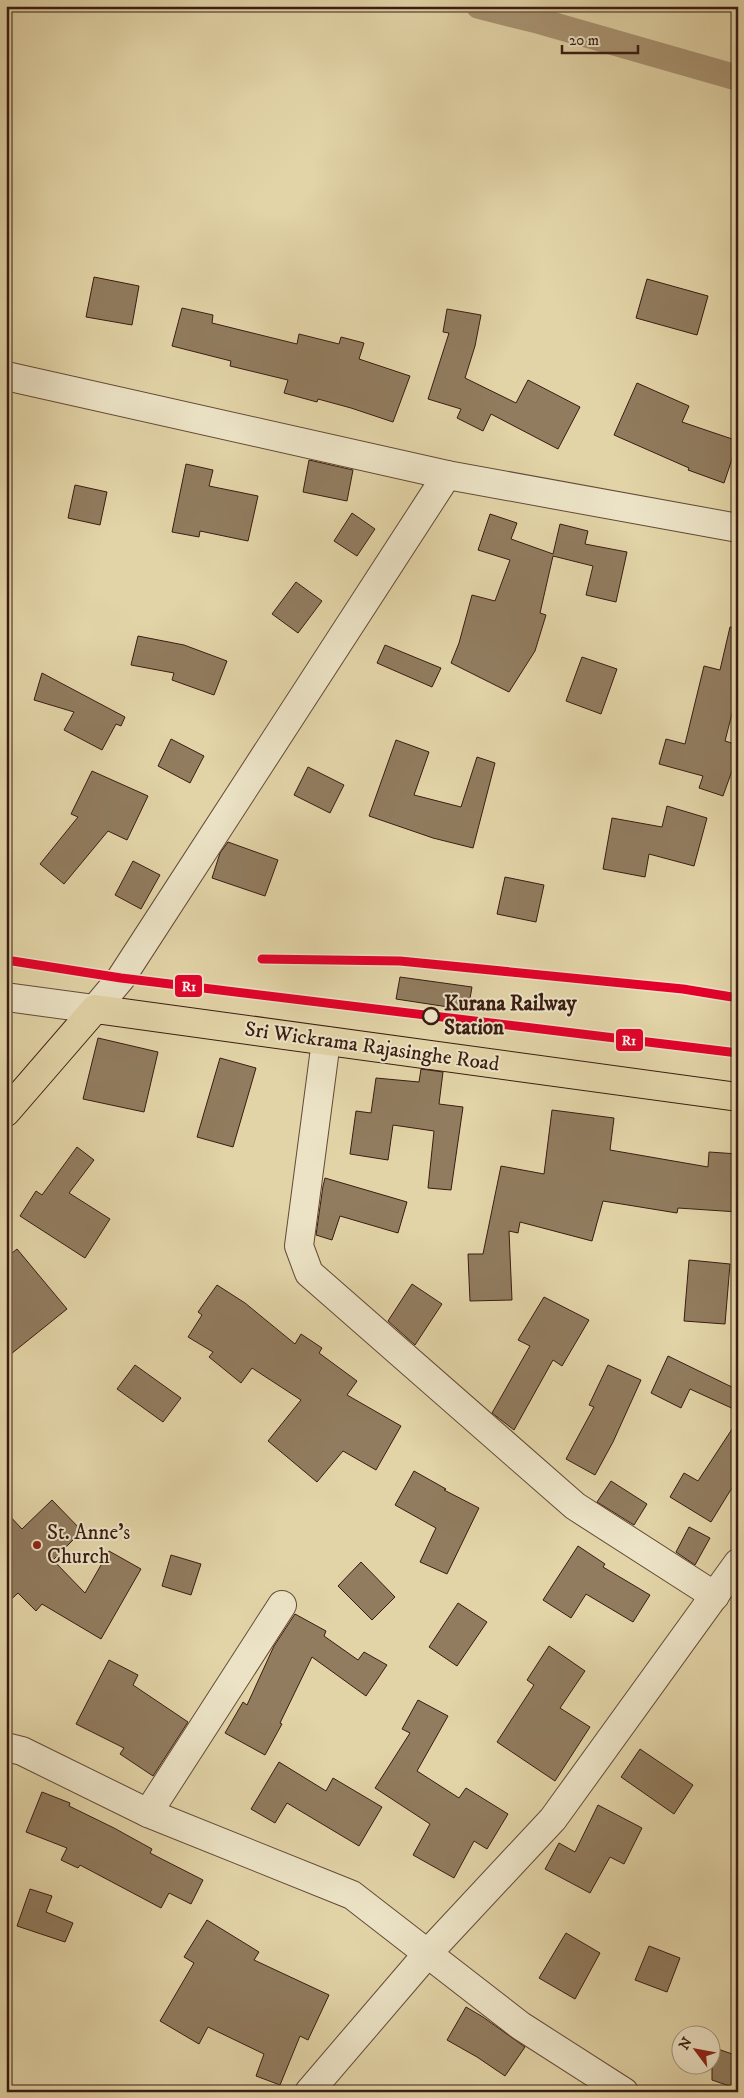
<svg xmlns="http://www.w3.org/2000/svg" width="744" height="2098" font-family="'IM FELL DW Pica',serif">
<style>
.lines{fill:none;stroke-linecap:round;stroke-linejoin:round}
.canal{stroke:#a99574;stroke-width:26}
.building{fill:#917c5f;stroke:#3a1c12}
.minor-casing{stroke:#644a37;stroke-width:30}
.tertiary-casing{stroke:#644a37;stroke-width:30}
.primary-casing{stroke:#3a1c12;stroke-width:30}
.minor{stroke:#ece3c6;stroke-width:28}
.tertiary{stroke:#ece3c6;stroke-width:28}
.primary{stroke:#e2d4a7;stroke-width:28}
.rail-1-casing{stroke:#ece3c6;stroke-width:12}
.rail-1{stroke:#e4002b;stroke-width:9}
.stop-dot{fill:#ece3c6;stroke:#3a1c12;stroke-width:2.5}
.poi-dot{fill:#8f2418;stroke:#ece3c6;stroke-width:2}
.labels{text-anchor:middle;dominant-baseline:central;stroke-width:4;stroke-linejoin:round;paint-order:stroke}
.stop-label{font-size:21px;font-weight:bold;fill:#3a1c12;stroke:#ece3c6;text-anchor:start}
.street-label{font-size:21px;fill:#3a1c12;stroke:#ece3c6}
.poi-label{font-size:21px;fill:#3a1c12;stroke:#ece3c6;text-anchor:start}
.line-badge{stroke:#ece3c6;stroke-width:2}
.badge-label{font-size:14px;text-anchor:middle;font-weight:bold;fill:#fff}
</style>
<rect width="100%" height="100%" fill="#e2d4a7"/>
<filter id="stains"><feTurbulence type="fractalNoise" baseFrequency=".004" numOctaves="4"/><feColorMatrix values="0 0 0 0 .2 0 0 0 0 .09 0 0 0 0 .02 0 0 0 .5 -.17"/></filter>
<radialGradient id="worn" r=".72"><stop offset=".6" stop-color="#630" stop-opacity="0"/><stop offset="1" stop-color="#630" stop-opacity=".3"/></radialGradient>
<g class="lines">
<!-- canal -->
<polyline class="canal" points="479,6 539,21 738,78"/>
</g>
<!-- building -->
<g class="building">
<polygon points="94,277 139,286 132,325 86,317"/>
<polygon points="647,279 708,296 697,335 636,318"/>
<polygon points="182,308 213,315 212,323 297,344 299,334 339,344 341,337 364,343 359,359 410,376 393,422 351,408 318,399 317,402 284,393 288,380 230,366 231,361 172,346"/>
<polygon points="447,309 481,315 475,346 465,378 516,403 528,380 580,407 558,449 491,414 483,431 457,418 461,409 428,399 449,333 443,332"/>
<polygon points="637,383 689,406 682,422 738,441 724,483 688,470 689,468 614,435"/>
<polygon points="309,460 353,470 347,501 303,492"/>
<polygon points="186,464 213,470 209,486 258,496 248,541 200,531 199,537 172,532"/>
<polygon points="75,485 107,492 100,525 68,518"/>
<polygon points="352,513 375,529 357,556 334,541"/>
<polygon points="490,514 517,523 511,539 553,554 560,524 588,531 585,544 627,552 616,602 586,595 593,566 553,556 540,613 546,615 535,651 509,692 451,663 459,643 472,595 495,601 510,560 478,550"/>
<polygon points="296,582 322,601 298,633 272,614"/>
<polygon points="730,627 738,627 738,690 725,741 738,745 738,754 723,796 699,788 703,776 659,764 666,739 685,744 704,666 720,670"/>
<polygon points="138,636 184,645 227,661 214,695 172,680 174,673 131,665"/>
<polygon points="385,645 441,668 432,687 377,663"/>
<polygon points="582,657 617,669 601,714 566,701"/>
<polygon points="42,673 125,717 121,726 116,724 102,750 64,730 74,712 34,700"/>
<polygon points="171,739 204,756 190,783 158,766"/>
<polygon points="396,740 429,752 414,795 461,807 477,757 495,763 473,848 433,838 369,816"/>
<polygon points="308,767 344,785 330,813 294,795"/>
<polygon points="92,771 148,796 127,840 108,831 64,884 40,864 78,817 71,814"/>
<polygon points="667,806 707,818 694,866 649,854 645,877 603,869 612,818 662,827"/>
<polygon points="228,842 278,860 265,896 212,878 220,853"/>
<polygon points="133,861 160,875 141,909 115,895"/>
<polygon points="505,877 544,885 536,922 497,914"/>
<polygon points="400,977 472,987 468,1010 396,999"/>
<polygon points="98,1038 158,1052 144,1112 83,1099"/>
<polygon points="220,1058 256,1068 233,1147 197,1137"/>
<polygon points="421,1069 443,1072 439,1104 463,1107 451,1190 428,1188 434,1131 393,1125 388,1160 350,1154 356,1111 371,1113 376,1078 419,1082"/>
<polygon points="552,1110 614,1118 610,1150 708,1167 709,1152 738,1154 738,1212 678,1208 677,1213 603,1201 592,1241 520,1222 518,1233 509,1231 512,1300 470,1301 468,1254 483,1254 501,1166 544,1174"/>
<polygon points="77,1147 94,1160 69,1193 110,1219 85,1258 20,1216 36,1191 42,1195"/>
<polygon points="325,1178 407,1202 398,1233 340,1216 332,1240 316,1235 323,1186"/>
<polygon points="17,1249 67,1309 6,1358 6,1258"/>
<polygon points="689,1260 730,1264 725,1324 684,1321"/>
<polygon points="412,1284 442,1304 415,1345 388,1321"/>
<polygon points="217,1285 245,1303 295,1344 301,1334 322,1348 319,1353 357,1381 347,1395 401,1426 376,1470 343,1451 317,1482 268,1441 301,1400 252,1368 241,1383 209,1357 213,1352 188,1337 202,1315 198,1312"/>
<polygon points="544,1297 589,1320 562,1366 553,1360 514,1430 492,1413 530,1346 518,1340"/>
<polygon points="668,1356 738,1390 738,1411 690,1389 681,1408 651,1393"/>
<polygon points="135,1365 181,1398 163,1422 117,1389"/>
<polygon points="608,1365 641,1380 613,1442 595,1475 566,1459 594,1407 589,1405"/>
<polygon points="738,1420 738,1478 711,1522 670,1497 684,1473 698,1481"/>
<polygon points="414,1471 446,1489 444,1490 479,1508 447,1574 420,1562 436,1528 395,1505"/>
<polygon points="611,1481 647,1504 634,1525 597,1502"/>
<polygon points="52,1500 82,1531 53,1560 85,1593 109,1551 141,1569 101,1639 42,1604 36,1611 18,1593 6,1604 6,1512 22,1529"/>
<polygon points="689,1527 710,1538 695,1565 676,1552"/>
<polygon points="578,1546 605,1564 603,1567 650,1595 633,1622 586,1594 571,1618 543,1600"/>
<polygon points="171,1555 201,1564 191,1595 162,1586"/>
<polygon points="361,1562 395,1597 372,1620 338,1586"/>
<polygon points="458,1603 487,1622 457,1666 429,1647"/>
<polygon points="295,1614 326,1631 324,1636 358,1660 364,1652 387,1665 366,1696 312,1657 280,1723 282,1724 265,1755 225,1733 243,1702 247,1705 274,1646"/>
<polygon points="549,1646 585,1671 560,1708 590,1727 555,1781 497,1742 534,1685 527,1680"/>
<polygon points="109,1660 138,1675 133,1685 188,1722 153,1776 120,1754 124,1748 76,1724"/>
<polygon points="418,1700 448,1716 417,1771 459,1798 466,1788 508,1814 487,1849 474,1841 454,1878 413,1855 430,1824 375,1788 410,1733 402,1729"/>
<polygon points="640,1749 693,1785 674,1814 621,1777"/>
<polygon points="279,1762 326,1791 333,1778 382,1807 359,1846 287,1803 275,1823 251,1809"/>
<polygon points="42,1792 70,1803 69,1806 114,1828 152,1849 150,1853 203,1880 191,1904 169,1893 161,1908 80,1865 78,1868 61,1860 67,1848 26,1832"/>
<polygon points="598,1805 642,1828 624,1864 610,1857 590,1893 545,1869 559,1843 575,1852"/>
<polygon points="30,1889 52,1896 46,1912 73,1923 65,1942 17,1926"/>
<polygon points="207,1920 259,1952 254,1960 329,1995 308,2040 300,2036 280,2085 256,2076 264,2054 208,2027 199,2044 160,2021 194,1963 184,1957"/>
<polygon points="566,1933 600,1953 575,1999 539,1978"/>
<polygon points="649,1946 680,1958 667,1992 635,1980"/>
<polygon points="466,2007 483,2017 525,2047 505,2076 477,2057 447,2040"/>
<polygon points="712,2047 738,2056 738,2089 712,2080"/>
</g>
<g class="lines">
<defs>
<g id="minor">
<polyline points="326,1041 299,1246 309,1273 575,1506 715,1596"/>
<polyline points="6,1747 22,1751 148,1813 352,1895 521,2026 624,2092"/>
<polyline points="148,1813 282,1605"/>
</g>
<g id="tertiary">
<polyline points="6,376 447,475 738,528"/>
<polyline points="6,997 95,1009 121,978 447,475"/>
<polyline points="309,2092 428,1953 553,1819 738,1563"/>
</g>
<polyline id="primary" points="6,1112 95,1009 738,1097"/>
</defs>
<!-- minor casing -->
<use href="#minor" class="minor-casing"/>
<!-- tertiary casing -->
<use href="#tertiary" class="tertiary-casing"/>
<!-- primary casing -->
<use href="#primary" class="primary-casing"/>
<!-- minor -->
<use href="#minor" class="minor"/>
<!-- tertiary -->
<use href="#tertiary" class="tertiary"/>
<!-- primary -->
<use href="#primary" class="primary"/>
<defs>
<g id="rail-1">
<polyline points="262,959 400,961 683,989 738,998"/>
<polyline points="6,960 121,978 738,1053"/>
</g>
</defs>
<!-- rail-1 casing -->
<use href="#rail-1" class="rail-1-casing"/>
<!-- rail-1 -->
<use href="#rail-1" class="rail-1"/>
</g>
<!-- markers -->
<circle class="stop-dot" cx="431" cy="1016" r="8"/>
<circle class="poi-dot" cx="37" cy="1545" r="5"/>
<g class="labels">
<!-- stop labels -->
<g class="stop-label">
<text x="444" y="1004">Kurana Railway<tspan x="444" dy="24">Station</tspan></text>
</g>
<!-- street labels -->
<g class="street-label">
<text transform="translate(372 1047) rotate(8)">Sri Wickrama Rajasinghe Road</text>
</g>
<!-- poi labels -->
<g class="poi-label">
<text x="47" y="1533">St. Anne's<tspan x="47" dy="24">Church</tspan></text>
</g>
</g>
<g class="line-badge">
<rect x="174" y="974" width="29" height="24" rx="5" fill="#e4002b"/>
<rect x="615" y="1028" width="29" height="24" rx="5" fill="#e4002b"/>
</g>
<g class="badge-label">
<text x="189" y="991">R1</text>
<text x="629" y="1045">R1</text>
</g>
<!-- margin -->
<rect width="744" height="2098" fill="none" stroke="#e2d4a7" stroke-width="25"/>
<rect x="8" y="8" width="729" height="2083" fill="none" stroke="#3a1c12" stroke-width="2.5"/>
<rect x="12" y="12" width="719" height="2073" fill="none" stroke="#3a1c12"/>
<!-- north arrow -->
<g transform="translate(696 2050) rotate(302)"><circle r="24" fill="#ece3c6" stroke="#a5937e"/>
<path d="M0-4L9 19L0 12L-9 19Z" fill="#8f2418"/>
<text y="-8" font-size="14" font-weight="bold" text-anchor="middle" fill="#3a1c12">N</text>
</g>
<!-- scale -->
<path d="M562 45v8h76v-8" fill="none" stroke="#3a1c12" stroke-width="2.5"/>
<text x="569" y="45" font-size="15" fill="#3a1c12" stroke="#ece3c6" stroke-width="4" paint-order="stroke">20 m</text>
<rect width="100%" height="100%" filter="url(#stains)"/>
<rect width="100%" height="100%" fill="url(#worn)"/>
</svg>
